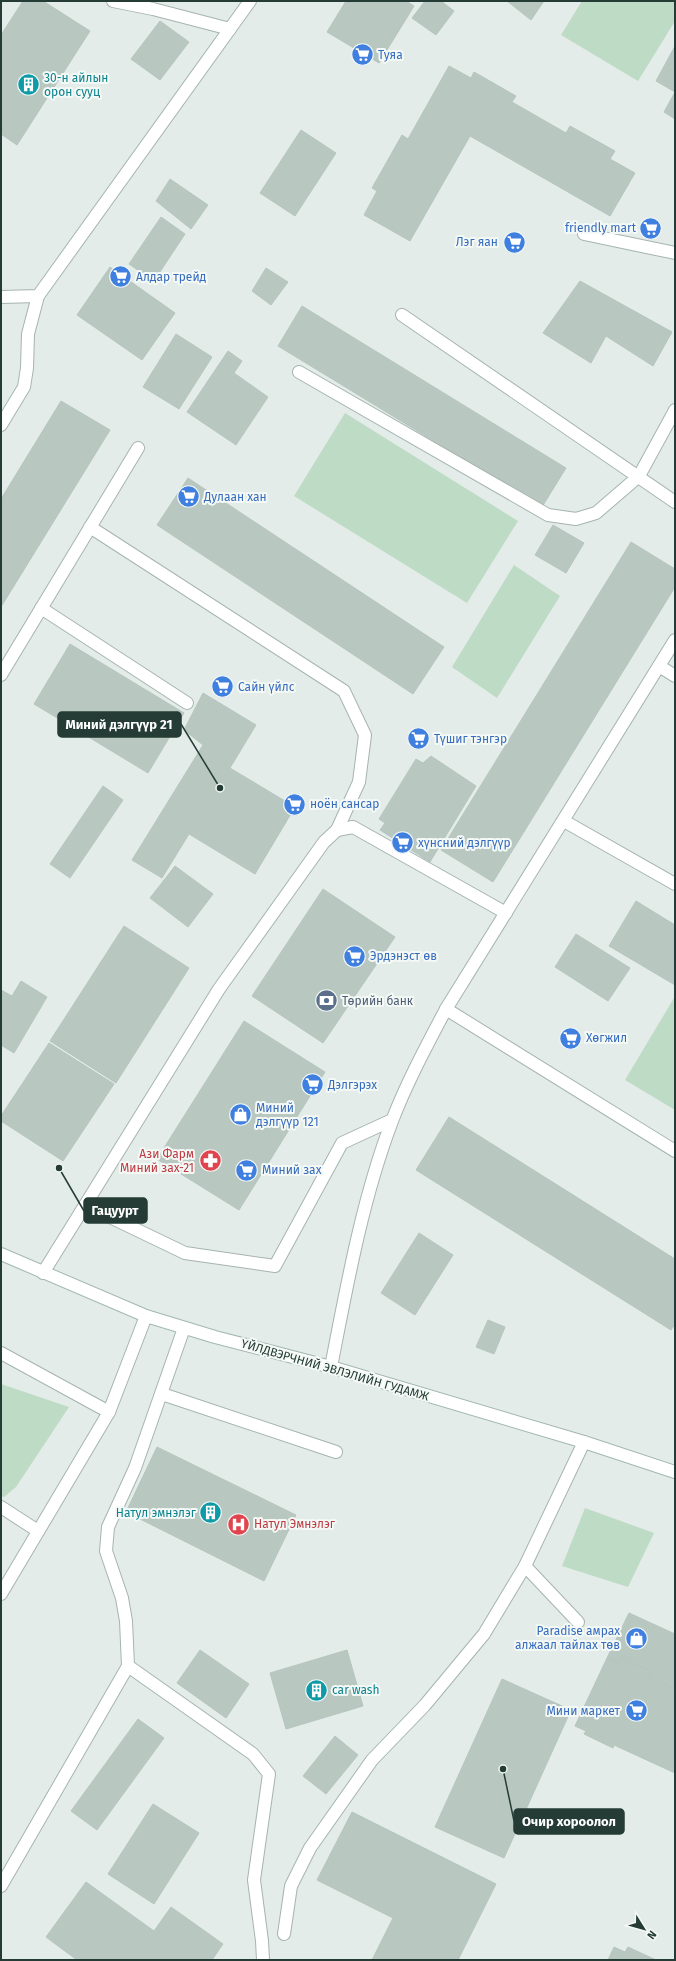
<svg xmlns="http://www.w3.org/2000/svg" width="676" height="1961" font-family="'Fira Sans',sans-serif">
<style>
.green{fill:#bedbc6}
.building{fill:#b9c7c1;stroke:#b6c5bf}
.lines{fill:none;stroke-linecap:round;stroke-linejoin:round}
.service-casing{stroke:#a6b4af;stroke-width:14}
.minor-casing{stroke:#a6b4af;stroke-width:14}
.secondary-casing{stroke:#a2b7b0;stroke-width:14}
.service{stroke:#fff;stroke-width:12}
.minor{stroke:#fff;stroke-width:12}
.secondary{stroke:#fff;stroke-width:12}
.labels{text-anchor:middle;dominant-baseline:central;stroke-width:4;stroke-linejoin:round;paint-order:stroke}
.shop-label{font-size:12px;fill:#366cbe;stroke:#f4f9f6;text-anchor:start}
.culture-label{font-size:12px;fill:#0d838f;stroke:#f4f9f6;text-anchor:start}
.service-label{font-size:12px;fill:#4e5e75;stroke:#f4f9f6;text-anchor:start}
.health-label{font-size:12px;fill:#be3a42;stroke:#f4f9f6;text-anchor:end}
.street-label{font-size:12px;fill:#243c35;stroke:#f4f9f6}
.leader{fill:none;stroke:#243c35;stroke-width:1.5}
.callout-dot{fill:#243c35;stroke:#f4f9f6;stroke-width:1.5}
.callout{fill:#243c35;stroke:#243c35;stroke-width:1.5}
.callout-label{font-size:13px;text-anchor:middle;font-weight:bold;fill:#fff}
</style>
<rect width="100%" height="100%" fill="#e3ece8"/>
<!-- green -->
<g class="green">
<polygon points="582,1 675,1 675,21 638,81 561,35"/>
<polygon points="345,413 518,521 467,603 294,496"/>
<polygon points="514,565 560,596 497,698 452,667"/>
<polygon points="674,998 675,999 675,1110 625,1080"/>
<polygon points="1,1384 69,1407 16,1487 4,1497 1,1496"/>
<polygon points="585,1508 654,1533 628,1587 562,1566"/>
</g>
<!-- building -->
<g class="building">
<polygon points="23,1 43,1 90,31 17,145 1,134 1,35"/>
<polygon points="346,1 406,1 414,6 379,63 327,32"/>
<polygon points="425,1 441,1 454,11 436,35 412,18"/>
<polygon points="507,1 544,1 531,20"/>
<polygon points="160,21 189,42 160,80 131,59"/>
<polygon points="675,46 675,92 656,81"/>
<polygon points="449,66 471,78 474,72 516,96 512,102 566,133 570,126 615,151 610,159 635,173 610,216 470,136 410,241 364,215 377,191 372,188 402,135 408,139"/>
<polygon points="675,92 675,119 664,112"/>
<polygon points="301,130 336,153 295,216 260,193"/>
<polygon points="170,179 208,205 191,229 156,201"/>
<polygon points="161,217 185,234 154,281 129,264"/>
<polygon points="110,267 175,313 142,360 77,315"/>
<polygon points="266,268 288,282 271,305 252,291"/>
<polygon points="580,281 672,332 653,366 606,336 591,363 543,333"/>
<polygon points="302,306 566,468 542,507 278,346"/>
<polygon points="176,334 212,357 179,409 143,387"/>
<polygon points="228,351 242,361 234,373 268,397 236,445 187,412"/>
<polygon points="61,401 110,430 1,607 1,499"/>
<polygon points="188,478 444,647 413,694 157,525"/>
<polygon points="553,525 584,543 566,573 535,555"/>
<polygon points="631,542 675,569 675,587 493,882 441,850"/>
<polygon points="70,644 184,713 148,773 34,704"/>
<polygon points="203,693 256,725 230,768 295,807 255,874 189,834 162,878 132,860 203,745 184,730"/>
<polygon points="431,756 476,786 430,862 380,830 385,823 379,819 416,759 423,763"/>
<polygon points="103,786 123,800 70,878 50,864"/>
<polygon points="175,866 213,894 188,927 150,898"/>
<polygon points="323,889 395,937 323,1043 252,996"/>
<polygon points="636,901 675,925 675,985 609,946"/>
<polygon points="124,926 189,968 116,1083 50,1041"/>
<polygon points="576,934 630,968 608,1001 555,967"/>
<polygon points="21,981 47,997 14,1053 1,1045 1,990 12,996"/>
<polygon points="244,1021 325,1072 239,1210 157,1159"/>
<polygon points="49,1043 114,1084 63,1161 1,1121 1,1116"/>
<polygon points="449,1117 675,1259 675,1324 671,1330 416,1170"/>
<polygon points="419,1233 453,1255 415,1315 381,1293"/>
<polygon points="488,1320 505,1327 494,1354 476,1347"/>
<polygon points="157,1447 296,1515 264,1581 126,1512"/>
<polygon points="629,1613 675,1634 675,1690 648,1677 650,1671 621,1658 619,1664 607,1658"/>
<polygon points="200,1650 249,1684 226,1718 177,1683"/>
<polygon points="347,1650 363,1706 286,1729 270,1673"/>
<polygon points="607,1658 619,1664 621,1658 650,1671 648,1677 675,1690 675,1773 614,1745 613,1748 584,1734 586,1731 575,1726"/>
<polygon points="502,1679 571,1710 504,1858 435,1827"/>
<polygon points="138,1719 164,1738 97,1830 71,1811"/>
<polygon points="335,1736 358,1755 326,1794 303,1776"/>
<polygon points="153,1804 199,1833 154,1904 108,1874"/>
<polygon points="352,1812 496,1884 458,1960 372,1960 393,1918 317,1880"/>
<polygon points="86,1882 154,1931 171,1907 223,1944 212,1960 77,1960 46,1937"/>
<polygon points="614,1947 625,1952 628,1947 656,1960 608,1960"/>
</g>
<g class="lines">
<defs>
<g id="service">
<polyline points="113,1 153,9 230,29"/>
<polyline points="584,234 675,253"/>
<polyline points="402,315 675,502"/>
<polyline points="299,372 548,515 576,519 596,513 639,476 675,410"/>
<polyline points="90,527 344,691 365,735 359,782 337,830"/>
<polyline points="41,608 187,703"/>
<polyline points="659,666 675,676"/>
<polyline points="85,1205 185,1253 275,1266 342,1143 392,1120"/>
<polyline points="43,1273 219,989 324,842 337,830 353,827 506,913"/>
<polyline points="1,1353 109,1412"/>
<polyline points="162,1394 336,1452"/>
<polyline points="1,1507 38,1531"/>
<polyline points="525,1566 578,1622"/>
<polyline points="1,1594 109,1412 146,1316"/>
<polyline points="128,1666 253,1754 269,1774 254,1880 262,1941 263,1960"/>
<polyline points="284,1934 291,1886 310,1848 372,1760 425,1705 484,1634 525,1566 584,1442"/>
</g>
<g id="minor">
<polyline points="1,297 38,296 250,1"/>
<polyline points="1,425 24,387 27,368 28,334 38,296"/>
<polyline points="1,675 138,448"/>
<polyline points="564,821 675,884"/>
<polyline points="446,1009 675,1151"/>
<path d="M331 1367C347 1285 362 1200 392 1121 407 1082 427 1045 446 1009L675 640"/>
<polyline points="1,1886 128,1666 126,1621 122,1598 106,1551 108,1527 135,1468 184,1328"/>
</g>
<polyline id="secondary" points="1,1254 146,1316 215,1337 331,1367 584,1442 675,1472"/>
</defs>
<!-- service casing -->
<use href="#service" class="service-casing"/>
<!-- minor casing -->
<use href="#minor" class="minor-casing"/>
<!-- secondary casing -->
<use href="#secondary" class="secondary-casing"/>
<!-- service -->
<use href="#service" class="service"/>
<!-- minor -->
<use href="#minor" class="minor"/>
<!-- secondary -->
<use href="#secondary" class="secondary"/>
</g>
<!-- icons -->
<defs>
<symbol id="supermarket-disc" viewBox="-11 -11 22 22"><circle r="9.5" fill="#3f7fe0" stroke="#f4f9f6"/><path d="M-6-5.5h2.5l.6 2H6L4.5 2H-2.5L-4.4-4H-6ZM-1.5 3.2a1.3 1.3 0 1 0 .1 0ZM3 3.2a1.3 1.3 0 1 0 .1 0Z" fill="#fff"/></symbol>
<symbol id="building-disc" viewBox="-11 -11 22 22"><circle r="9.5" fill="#0f9aa8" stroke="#f4f9f6"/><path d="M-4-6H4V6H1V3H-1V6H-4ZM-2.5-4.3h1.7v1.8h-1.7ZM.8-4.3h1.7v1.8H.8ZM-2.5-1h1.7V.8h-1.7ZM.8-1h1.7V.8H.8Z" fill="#fff"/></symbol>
<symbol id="bank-disc" viewBox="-11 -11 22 22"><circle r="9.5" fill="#5c6f8a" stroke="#f4f9f6"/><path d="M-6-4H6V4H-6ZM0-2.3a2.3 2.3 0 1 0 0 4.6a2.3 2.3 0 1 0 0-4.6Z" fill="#fff"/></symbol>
<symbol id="shop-disc" viewBox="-11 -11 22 22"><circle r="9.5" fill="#3f7fe0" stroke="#f4f9f6"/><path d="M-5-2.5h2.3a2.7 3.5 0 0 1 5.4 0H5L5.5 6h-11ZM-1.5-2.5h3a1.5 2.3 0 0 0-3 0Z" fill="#fff"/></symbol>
<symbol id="pharmacy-disc" viewBox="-11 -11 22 22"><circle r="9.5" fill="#e0444e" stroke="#f4f9f6"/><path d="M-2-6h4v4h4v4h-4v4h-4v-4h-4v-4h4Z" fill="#fff"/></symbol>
<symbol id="hospital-disc" viewBox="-11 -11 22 22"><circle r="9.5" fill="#e0444e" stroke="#f4f9f6"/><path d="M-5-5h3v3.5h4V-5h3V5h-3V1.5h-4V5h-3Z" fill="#fff"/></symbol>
</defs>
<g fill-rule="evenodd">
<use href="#supermarket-disc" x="350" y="42" width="25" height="25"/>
<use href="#building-disc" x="16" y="72" width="25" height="25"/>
<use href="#supermarket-disc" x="638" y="216" width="25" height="25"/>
<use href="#supermarket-disc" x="502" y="230" width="25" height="25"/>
<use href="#supermarket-disc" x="108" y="264" width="25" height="25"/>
<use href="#supermarket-disc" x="176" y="484" width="25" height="25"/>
<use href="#supermarket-disc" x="210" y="674" width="25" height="25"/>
<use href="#supermarket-disc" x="406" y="726" width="25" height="25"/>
<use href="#supermarket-disc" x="282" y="792" width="25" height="25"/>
<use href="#supermarket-disc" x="390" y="830" width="25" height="25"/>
<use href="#supermarket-disc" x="342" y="944" width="25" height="25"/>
<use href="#bank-disc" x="314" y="988" width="25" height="25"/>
<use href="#supermarket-disc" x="558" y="1026" width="25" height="25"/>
<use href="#supermarket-disc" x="300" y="1072" width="25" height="25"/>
<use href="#shop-disc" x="228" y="1102" width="25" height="25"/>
<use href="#pharmacy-disc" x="198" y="1148" width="25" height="25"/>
<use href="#supermarket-disc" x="234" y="1158" width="25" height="25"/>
<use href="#building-disc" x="198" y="1500" width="25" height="25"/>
<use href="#hospital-disc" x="226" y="1512" width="25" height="25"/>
<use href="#shop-disc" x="624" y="1626" width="25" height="25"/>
<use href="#building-disc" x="304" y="1678" width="25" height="25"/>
<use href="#supermarket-disc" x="624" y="1698" width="25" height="25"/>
</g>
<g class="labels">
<!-- shop labels -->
<g class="shop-label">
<text x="378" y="55">Туяа</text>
<text x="636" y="228" text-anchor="end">friendly mart</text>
<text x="498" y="242" text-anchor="end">Лэг яан</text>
<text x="136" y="277">Алдар трейд</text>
<text x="204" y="497">Дулаан хан</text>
<text x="238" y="687">Сайн үйлс</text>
<text x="434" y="739">Түшиг тэнгэр</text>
<text x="310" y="804">ноён сансар</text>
<text x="418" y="843">хүнсний дэлгүүр</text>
<text x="370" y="956">Эрдэнэст өв</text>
<text x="586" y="1038">Хөгжил</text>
<text x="328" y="1085">Дэлгэрэх</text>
<text x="256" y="1108">Миний<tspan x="256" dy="14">дэлгүүр 121</tspan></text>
<text x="262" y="1170">Миний зах</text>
<text x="620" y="1631" text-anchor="end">Paradise амрах<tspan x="620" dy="14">алжаал тайлах төв</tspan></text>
<text x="620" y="1711" text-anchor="end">Мини маркет</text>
</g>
<!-- culture labels -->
<g class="culture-label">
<text x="44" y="78">30-н айлын<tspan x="44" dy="14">орон сууц</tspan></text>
<text x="196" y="1513" text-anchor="end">Натул эмнэлэг</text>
<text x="332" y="1690">car wash</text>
</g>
<!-- service labels -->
<g class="service-label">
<text x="342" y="1001">Төрийн банк</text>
</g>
<!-- health labels -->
<g class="health-label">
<text x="194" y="1154">Ази Фарм<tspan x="194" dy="14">Миний зах-21</tspan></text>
<text x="254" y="1524" text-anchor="start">Натул Эмнэлэг</text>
</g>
<!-- street labels -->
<g class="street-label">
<text transform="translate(335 1370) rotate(16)">ҮЙЛДВЭРЧНИЙ ЭВЛЭЛИЙН ГУДАМЖ</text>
</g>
</g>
<!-- callouts -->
<path class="leader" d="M220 788L181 724M59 1168L84 1211M503 1769L514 1821"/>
<g class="callout-dot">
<circle cx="220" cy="788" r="4"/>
<circle cx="59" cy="1168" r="4"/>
<circle cx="503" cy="1769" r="4"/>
</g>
<g class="callout">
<rect x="58" y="712" width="123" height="25" rx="4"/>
<rect x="84" y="1198" width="63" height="25" rx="4"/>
<rect x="514" y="1809" width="110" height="25" rx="4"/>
</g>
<g class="callout-label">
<text x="119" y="729">Миний дэлгүүр 21</text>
<text x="115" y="1215">Гацуурт</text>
<text x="569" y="1826">Очир хороолол</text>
</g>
<!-- border -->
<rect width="676" height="1961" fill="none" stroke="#243c35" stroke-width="4"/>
<!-- north arrow -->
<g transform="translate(644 1929) rotate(127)" stroke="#f4f9f6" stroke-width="3" paint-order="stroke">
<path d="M0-3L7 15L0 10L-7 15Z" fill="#243c35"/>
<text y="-6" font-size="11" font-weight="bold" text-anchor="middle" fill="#243c35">N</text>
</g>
</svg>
